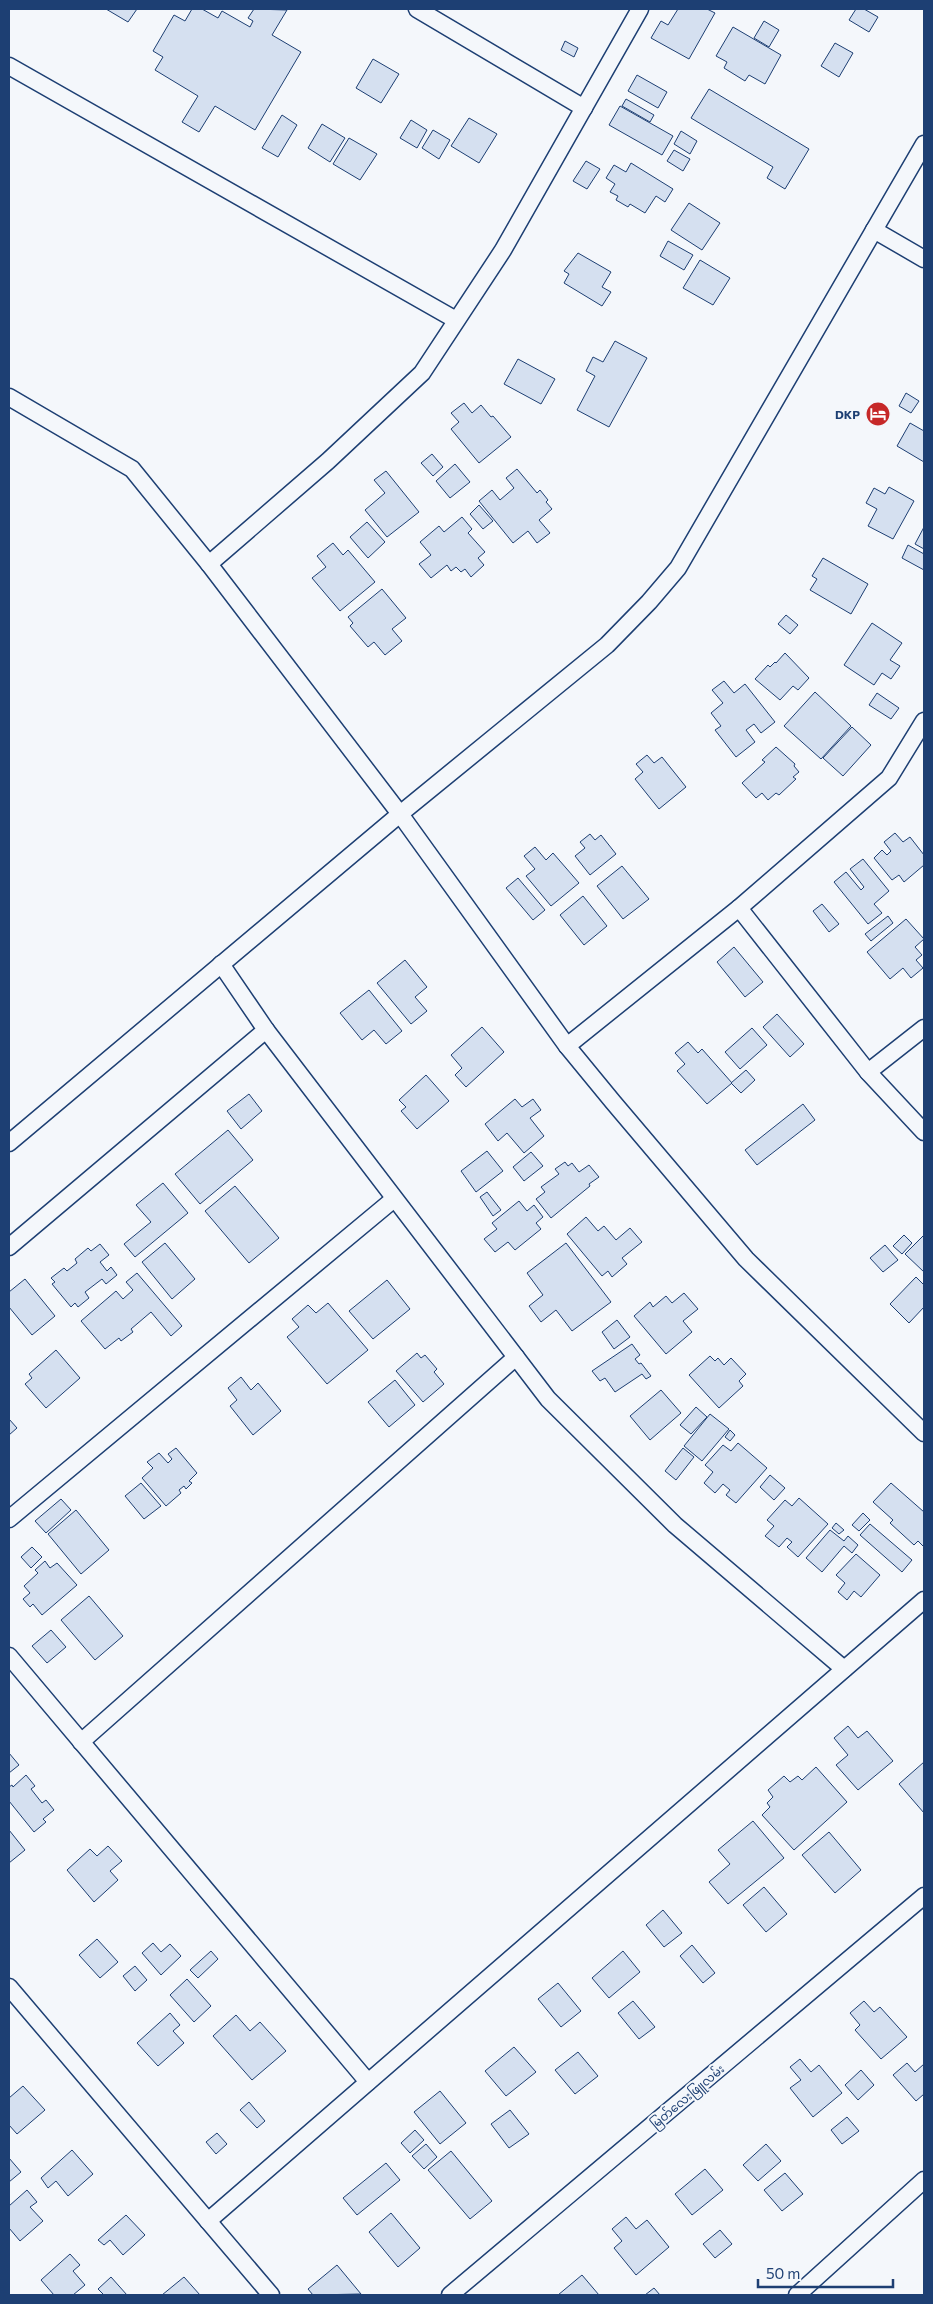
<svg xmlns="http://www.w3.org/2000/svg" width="933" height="2304" font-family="Commissioner,'Noto Sans Myanmar',sans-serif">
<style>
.building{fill:#d5e0f0;stroke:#1d3f73}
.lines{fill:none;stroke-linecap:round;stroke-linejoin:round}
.street-casing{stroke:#1d3f73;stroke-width:19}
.street{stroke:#f4f7fb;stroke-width:16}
.labels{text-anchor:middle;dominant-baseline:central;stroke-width:4;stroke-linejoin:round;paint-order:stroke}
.poi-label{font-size:12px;font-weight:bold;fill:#1d3f73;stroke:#f4f7fb;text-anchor:end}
.street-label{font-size:12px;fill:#1d3f73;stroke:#f4f7fb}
</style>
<rect width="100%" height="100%" fill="#f4f7fb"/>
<!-- building -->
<g class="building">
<polygon points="106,9 137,9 128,22"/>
<polygon points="192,9 202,9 218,18 222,11 250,27 253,21 248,18 254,9 287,10 272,35 301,52 255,130 215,106 199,132 182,122 198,96 155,70 163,57 153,51 174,15 185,21"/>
<polygon points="678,9 707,9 715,13 689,59 651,38 661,21 668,25"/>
<polygon points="856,9 864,9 878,17 869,32 849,20"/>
<polygon points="764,21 779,30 769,47 754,38"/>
<polygon points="733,27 781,55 765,84 749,75 745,81 724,68 727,62 716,56"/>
<polygon points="565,41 578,48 574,57 561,50"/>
<polygon points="835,43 853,53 839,77 821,66"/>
<polygon points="373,59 399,74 381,103 356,88"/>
<polygon points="637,75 667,92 658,108 628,91"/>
<polygon points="709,89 809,149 785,189 767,178 773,167 691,118"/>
<polygon points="626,99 654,115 650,122 622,106"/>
<polygon points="620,106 673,136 662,155 609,125"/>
<polygon points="282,115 297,125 278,157 262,148"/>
<polygon points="469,118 497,134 479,163 451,146"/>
<polygon points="411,120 427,130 417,148 400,138"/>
<polygon points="322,124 345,138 330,162 308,148"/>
<polygon points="433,130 450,140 439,159 422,148"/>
<polygon points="681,131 697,141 690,154 674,144"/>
<polygon points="349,138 377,154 360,180 333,164"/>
<polygon points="674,150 690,159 683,171 667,161"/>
<polygon points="586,161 600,169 587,189 573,181"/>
<polygon points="631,163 673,189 665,202 656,196 645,213 630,204 628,207 616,200 618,196 610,192 615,184 606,178 614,165 626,172"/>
<polygon points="689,203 720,223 702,250 671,230"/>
<polygon points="668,241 693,255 684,270 660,256"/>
<polygon points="578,253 611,272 602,287 611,292 602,306 564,283 569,274 564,271"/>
<polygon points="700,260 730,278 713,305 683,288"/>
<polygon points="615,341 647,358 609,427 577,410 595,376 586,371 593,357 603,362"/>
<polygon points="518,359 555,379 541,404 504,384"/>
<polygon points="906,393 919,401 911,413 899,406"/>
<polygon points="464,403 472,413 481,405 491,417 493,416 511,437 479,463 451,429 459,422 451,413"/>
<polygon points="910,423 924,431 924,462 897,446"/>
<polygon points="432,454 443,467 433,476 421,463"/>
<polygon points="455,464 470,482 450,498 436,481"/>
<polygon points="517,469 537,493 540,490 548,500 546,502 552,509 539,520 550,533 537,543 528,531 513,543 479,501 492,490 500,500 514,488 506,478"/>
<polygon points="386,471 419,512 387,537 365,510 385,493 374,480"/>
<polygon points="889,487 914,501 893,539 868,526 877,509 866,503 874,488 885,494"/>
<polygon points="479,505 493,521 483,529 470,514"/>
<polygon points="462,517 472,529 468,533 485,552 478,558 484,565 471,577 465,569 461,572 456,567 451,571 447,565 431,578 419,564 431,555 420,542 439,526 444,532"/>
<polygon points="367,522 385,542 368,558 350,537"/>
<polygon points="924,527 924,549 915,544"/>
<polygon points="333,543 343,555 348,550 375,582 340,611 312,578 326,567 317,556"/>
<polygon points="908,545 924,554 924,570 902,558"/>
<polygon points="823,558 868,584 851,614 810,590 817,579 812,576"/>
<polygon points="382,589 406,618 392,629 402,641 385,655 374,642 368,647 350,626 353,623 348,617"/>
<polygon points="786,615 798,625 790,634 778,624"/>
<polygon points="872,623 902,643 890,660 900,666 891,679 882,673 874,685 844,665"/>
<polygon points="785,653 809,678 798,690 793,686 780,700 755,679 768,665 770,667 775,662 776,663"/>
<polygon points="724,681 734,693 745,684 775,722 761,733 754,724 746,730 755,742 736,757 715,730 721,726 711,713 723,703 712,690"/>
<polygon points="815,692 851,726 821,759 784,726"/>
<polygon points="877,693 899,708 891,719 869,705"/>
<polygon points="852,727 871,745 843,776 823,758"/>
<polygon points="776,747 795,764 794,766 799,772 793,777 796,779 779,795 776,793 768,800 762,793 756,798 742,783 765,762 762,760"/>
<polygon points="647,755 654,763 662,757 686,787 659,809 635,779 643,772 636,764"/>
<polygon points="895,833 903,842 910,837 924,855 924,865 904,882 899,875 892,880 874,858 882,850 887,855 891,851 884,842"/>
<polygon points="590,834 595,840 601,835 616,854 590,875 575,856 585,848 580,842"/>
<polygon points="535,847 546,860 553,853 579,883 551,906 526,876 535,869 524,856"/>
<polygon points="863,859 889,891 874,904 882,913 868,924 834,882 846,872 861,890 864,887 850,869"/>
<polygon points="622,866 649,899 623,919 597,886"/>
<polygon points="518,878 545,910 533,920 506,888"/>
<polygon points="583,896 607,926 584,945 560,915"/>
<polygon points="822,904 839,924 829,932 813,911"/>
<polygon points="888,916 893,923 871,941 865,934"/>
<polygon points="906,919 924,939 915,947 922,955 916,960 923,968 911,978 903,968 890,979 867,952"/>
<polygon points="734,947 763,982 745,997 717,962"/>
<polygon points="405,960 427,987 415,997 427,1011 411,1024 377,983"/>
<polygon points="369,990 402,1031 386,1044 374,1030 362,1040 340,1013"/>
<polygon points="777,1014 804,1044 790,1057 763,1027"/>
<polygon points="482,1027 504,1052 466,1087 455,1075 462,1068 451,1055"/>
<polygon points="752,1028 767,1045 740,1069 725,1052"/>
<polygon points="688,1042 698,1053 702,1049 732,1083 707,1104 677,1071 685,1064 675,1053"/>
<polygon points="746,1070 755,1080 741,1093 731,1083"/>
<polygon points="426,1075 449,1101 417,1129 401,1111 406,1107 399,1100"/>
<polygon points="249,1094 262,1111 241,1129 227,1111"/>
<polygon points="515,1099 522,1107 533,1099 541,1110 530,1118 544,1136 524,1153 507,1133 498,1141 485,1124"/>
<polygon points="803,1104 815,1120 757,1165 745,1150"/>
<polygon points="228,1130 253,1160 200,1204 175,1174"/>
<polygon points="487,1151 503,1171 476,1192 461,1171"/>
<polygon points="531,1152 543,1166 524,1181 513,1167"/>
<polygon points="565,1162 568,1166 572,1163 579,1172 589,1165 599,1177 589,1184 590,1186 551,1218 536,1199 545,1192 541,1187 559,1174 555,1169"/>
<polygon points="163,1183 188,1213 135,1257 124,1244 151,1222 136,1205"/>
<polygon points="235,1186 279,1238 249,1263 205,1211"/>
<polygon points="487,1192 501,1210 493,1216 480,1197"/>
<polygon points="519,1201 527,1211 534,1205 543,1217 536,1223 541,1229 515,1250 508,1242 495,1252 484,1239 497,1229 492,1223"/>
<polygon points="586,1217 598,1231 604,1226 616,1240 630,1228 642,1242 622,1258 627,1264 612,1277 608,1271 602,1276 567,1234"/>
<polygon points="904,1235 912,1243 902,1254 893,1246"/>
<polygon points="924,1235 924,1272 905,1254"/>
<polygon points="165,1243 195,1279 172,1299 142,1262"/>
<polygon points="566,1243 611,1302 572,1331 556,1310 541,1322 529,1306 543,1295 527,1273"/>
<polygon points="100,1244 109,1255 100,1262 107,1271 111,1267 117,1275 106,1284 102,1279 85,1292 89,1298 78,1307 75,1303 71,1307 52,1284 55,1282 51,1278 64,1268 67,1271 77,1263 75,1259 88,1248 91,1251"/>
<polygon points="885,1245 898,1260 883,1272 870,1258"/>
<polygon points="137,1273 182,1326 171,1336 151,1312 131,1329 133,1332 121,1341 119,1338 105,1349 81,1321 116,1291 123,1299 133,1290 126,1282"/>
<polygon points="916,1277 924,1285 924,1307 909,1323 890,1304"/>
<polygon points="25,1279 55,1316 32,1335 9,1307 9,1292"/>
<polygon points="387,1280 410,1309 373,1339 349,1311"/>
<polygon points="684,1293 698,1309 683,1321 692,1332 666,1354 634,1316 650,1302 653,1307 666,1296 672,1303"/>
<polygon points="328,1303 368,1350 327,1384 287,1337 299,1327 292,1319 308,1305 316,1313"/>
<polygon points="617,1320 630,1337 614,1349 602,1332"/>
<polygon points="632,1344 640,1355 635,1359 639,1364 641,1363 651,1376 646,1379 642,1374 615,1392 605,1378 600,1381 592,1371"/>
<polygon points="56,1350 80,1378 46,1408 25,1384 32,1378 29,1374"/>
<polygon points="417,1353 421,1358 425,1355 437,1369 434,1372 444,1384 423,1402 396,1371"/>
<polygon points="710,1356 715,1361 718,1358 724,1365 731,1358 746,1374 739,1381 743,1386 719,1408 689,1375"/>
<polygon points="241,1377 251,1390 258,1383 281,1411 253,1435 230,1406 237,1400 228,1388"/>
<polygon points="395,1380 415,1405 389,1427 368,1402"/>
<polygon points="661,1390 681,1413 650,1440 630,1416"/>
<polygon points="696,1407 707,1417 691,1434 680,1425"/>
<polygon points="710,1414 729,1429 702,1461 684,1446"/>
<polygon points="9,1419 17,1428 9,1435"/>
<polygon points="730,1430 735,1435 730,1441 725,1437"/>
<polygon points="738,1443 767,1468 736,1503 726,1495 730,1490 723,1484 715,1493 704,1483 713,1472 705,1465 723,1445 731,1451"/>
<polygon points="176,1448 197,1473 189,1481 192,1483 186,1489 184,1486 179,1490 181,1493 166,1506 142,1478 153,1468 147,1462 159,1453 168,1463 172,1459 168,1454"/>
<polygon points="683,1448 694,1457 676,1480 665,1471"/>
<polygon points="770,1475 785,1488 774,1500 760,1487"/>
<polygon points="141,1483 161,1506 144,1519 125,1496"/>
<polygon points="891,1483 924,1512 924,1547 918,1541 914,1545 890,1523 893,1520 873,1502"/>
<polygon points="799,1498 828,1524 798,1557 787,1547 792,1542 787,1538 779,1547 765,1536 774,1526 767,1520 785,1500 792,1506"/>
<polygon points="61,1499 71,1510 46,1533 35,1521"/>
<polygon points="76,1510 109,1550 81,1574 48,1534"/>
<polygon points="863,1513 870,1520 859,1531 852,1525"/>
<polygon points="836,1523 844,1530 839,1534 832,1528"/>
<polygon points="870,1524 912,1560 902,1572 860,1535"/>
<polygon points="830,1530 844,1541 848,1536 858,1545 852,1553 844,1546 822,1572 806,1558"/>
<polygon points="32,1547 42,1557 31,1568 21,1557"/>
<polygon points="856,1554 880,1575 861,1597 854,1591 847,1600 838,1592 845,1583 836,1575"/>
<polygon points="45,1561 50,1568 57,1563 77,1585 42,1615 33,1604 30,1607 23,1599 30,1593 24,1586 38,1573 35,1570"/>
<polygon points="89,1596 123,1636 95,1660 61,1620"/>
<polygon points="51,1630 66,1647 47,1663 32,1646"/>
<polygon points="848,1726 858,1738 867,1731 893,1761 858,1790 836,1765 848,1755 834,1738"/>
<polygon points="9,1753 19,1765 9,1773"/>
<polygon points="924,1762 924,1813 899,1784"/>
<polygon points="816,1767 847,1802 794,1850 762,1815 770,1807 767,1803 773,1797 768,1790 784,1776 790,1782 798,1776 802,1780"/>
<polygon points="26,1775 35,1786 31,1789 42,1803 46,1800 54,1810 43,1819 46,1822 34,1832 9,1801 9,1787 12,1785 13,1787"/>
<polygon points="753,1821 784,1858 728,1904 709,1882 730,1864 718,1850"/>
<polygon points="9,1830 25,1850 9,1863"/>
<polygon points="829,1832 861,1870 835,1893 802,1855"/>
<polygon points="108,1846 122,1861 110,1871 118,1880 94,1902 67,1870 90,1849 97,1856"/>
<polygon points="764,1887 787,1914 766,1932 743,1905"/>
<polygon points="663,1910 682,1933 664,1947 646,1925"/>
<polygon points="97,1939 118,1962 100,1978 79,1955"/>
<polygon points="153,1943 161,1952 170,1944 181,1956 161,1975 142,1953"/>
<polygon points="692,1945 715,1973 703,1983 680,1956"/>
<polygon points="211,1951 218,1959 198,1978 190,1970"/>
<polygon points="623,1951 640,1972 609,1998 592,1978"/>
<polygon points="135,1966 147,1980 135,1991 123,1976"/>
<polygon points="187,1979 211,2006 194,2022 170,1995"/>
<polygon points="558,1983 581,2011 561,2027 538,1999"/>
<polygon points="633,2001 655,2027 639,2039 618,2013"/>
<polygon points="864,2001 874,2012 880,2007 907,2037 881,2059 855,2030 860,2025 850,2013"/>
<polygon points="170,2013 180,2025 173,2031 184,2043 158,2066 137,2043"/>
<polygon points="236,2015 250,2031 260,2022 286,2051 252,2080 213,2036"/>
<polygon points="514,2047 536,2072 506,2096 485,2071"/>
<polygon points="578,2052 598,2076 575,2094 555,2070"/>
<polygon points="800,2059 811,2072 819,2065 842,2093 813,2117 790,2088 801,2080 790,2067"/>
<polygon points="907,2063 915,2072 924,2064 924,2094 916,2101 893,2075"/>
<polygon points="861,2070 874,2085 858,2100 845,2085"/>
<polygon points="23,2086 45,2110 17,2134 9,2125 9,2098"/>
<polygon points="440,2091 466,2123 440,2144 414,2112"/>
<polygon points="249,2102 265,2121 257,2128 240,2110"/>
<polygon points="510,2110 529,2134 509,2148 491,2124"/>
<polygon points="847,2117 859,2131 842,2144 831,2130"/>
<polygon points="415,2130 424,2140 410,2153 401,2143"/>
<polygon points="217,2133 227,2144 216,2154 206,2142"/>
<polygon points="426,2144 437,2157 424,2169 412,2156"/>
<polygon points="766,2144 781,2161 758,2181 743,2165"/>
<polygon points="72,2150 93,2174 68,2196 56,2181 48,2188 41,2178"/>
<polygon points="451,2151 492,2201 470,2219 428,2170"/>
<polygon points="9,2158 21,2172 9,2182"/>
<polygon points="386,2163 400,2180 357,2215 343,2198"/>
<polygon points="705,2169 723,2190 692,2215 675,2194"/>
<polygon points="785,2173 803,2194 782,2211 764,2190"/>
<polygon points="27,2190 37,2202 30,2207 43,2221 20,2241 9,2228 9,2206"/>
<polygon points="391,2213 420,2248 398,2267 369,2232"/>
<polygon points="126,2215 145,2235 123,2255 110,2240 104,2245 98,2240"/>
<polygon points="626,2217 636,2229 647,2220 669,2247 636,2275 614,2248 622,2241 612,2229"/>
<polygon points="720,2230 732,2244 715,2258 703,2244"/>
<polygon points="70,2254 80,2265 73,2271 85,2285 73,2295 54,2295 41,2280"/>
<polygon points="337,2265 361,2294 313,2295 308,2289"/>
<polygon points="582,2275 599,2295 558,2295"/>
<polygon points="111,2277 127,2295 104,2295 98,2289"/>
<polygon points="184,2277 200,2295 162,2295"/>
<polygon points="654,2288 660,2295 645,2295"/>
</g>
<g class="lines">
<defs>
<g id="street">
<polyline points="417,9 584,108"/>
<polyline points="9,66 456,320"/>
<polyline points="874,230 924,259"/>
<polyline points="9,397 132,469 209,564 400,814 567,1046 613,1102 746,1259 924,1433"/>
<polyline points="209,564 328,461 422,373 503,250 640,9"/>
<polyline points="739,908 868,1072 924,1132"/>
<polyline points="221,964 266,1030 548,1399 675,1525 844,1669"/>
<polyline points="567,1046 739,908 889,778 924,721"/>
<polyline points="868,1072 924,1028"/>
<polyline points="9,1143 400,814 607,645 649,602 678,568 924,144"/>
<polyline points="9,1247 266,1030"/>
<polyline points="9,1519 394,1199"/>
<polyline points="9,1656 368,2082"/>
<polyline points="81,1742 516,1357"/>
<polyline points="9,1987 271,2295"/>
<polyline points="208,2221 924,1600"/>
<polyline points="450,2295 924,1896"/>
<polyline points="797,2295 924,2180"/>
</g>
</defs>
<!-- street casing -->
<use href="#street" class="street-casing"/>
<!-- street -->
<use href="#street" class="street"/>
</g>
<!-- icons -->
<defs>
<symbol id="hotel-disc" viewBox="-11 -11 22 22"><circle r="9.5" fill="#c62828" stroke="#f4f7fb"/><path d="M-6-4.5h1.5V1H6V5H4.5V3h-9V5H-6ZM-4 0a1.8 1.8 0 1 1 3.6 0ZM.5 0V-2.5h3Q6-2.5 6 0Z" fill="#fff"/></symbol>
</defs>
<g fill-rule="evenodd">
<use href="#hotel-disc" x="864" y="400" width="28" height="28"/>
</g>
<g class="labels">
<!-- poi labels -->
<g class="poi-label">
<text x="860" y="414">DKP</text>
</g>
<!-- street labels -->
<g class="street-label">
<text transform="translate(687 2096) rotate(-40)">မြတ်လေးဖြူလမ်း</text>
</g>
</g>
<!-- border -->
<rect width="933" height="2304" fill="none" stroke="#1d3f73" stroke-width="20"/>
<!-- scale -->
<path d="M758 2279v8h135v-8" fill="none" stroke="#1d3f73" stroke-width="2.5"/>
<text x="766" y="2279" font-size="15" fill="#1d3f73" stroke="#f4f7fb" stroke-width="4" paint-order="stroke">50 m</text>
</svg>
